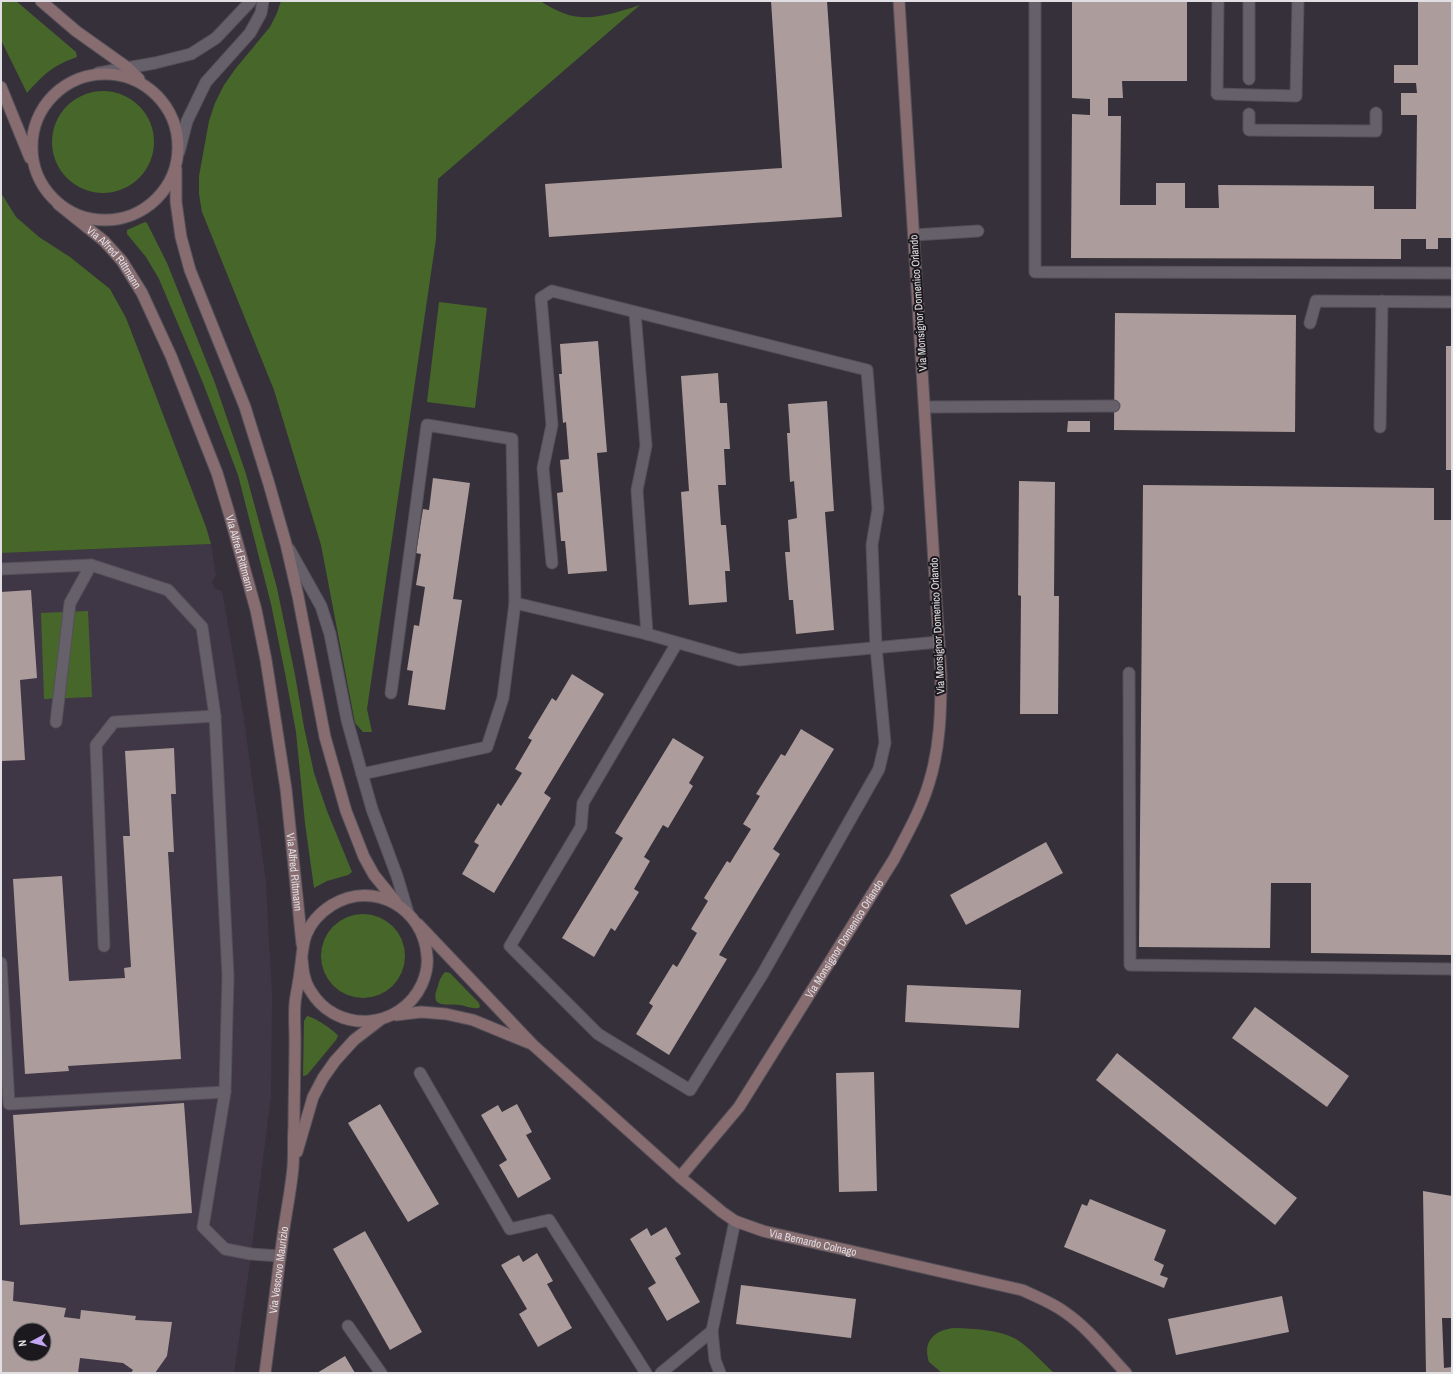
<svg xmlns="http://www.w3.org/2000/svg" width="1453" height="1374" font-family="'Archivo Narrow',sans-serif">
<style>
.built{fill:#403746;fill-rule:evenodd}
.green{fill:#466729}
.building{fill:#ac9c9b;fill-rule:evenodd}
.lines{fill:none;stroke-linecap:round;stroke-linejoin:round}
.service-casing{stroke:#544f58;stroke-width:13}
.minor-casing{stroke:#544f58;stroke-width:13}
.secondary-casing{stroke:#544f58;stroke-width:13}
.service{stroke:#66606b;stroke-width:11}
.minor{stroke:#66606b;stroke-width:11}
.secondary{stroke:#876d70;stroke-width:11}
.labels{text-anchor:middle;dominant-baseline:central;stroke-width:4;stroke-linejoin:round;paint-order:stroke}
.street-label{font-size:11px;fill:#e1dee4;stroke:#1c191e}
</style>
<rect width="100%" height="100%" fill="#36303a"/>
<!-- built -->
<path class="built" d="M211 544 216 575 212 582 214 588 222 591 243 712 266 883 272 995 271 1096 249 1270 234 1373H1V553ZM20 1330H44V1354H20Z"/>
<!-- green -->
<g class="green">
<path d="M1 1H16L76 52 77 57C52 66 44 74 27 93L1 40Z"/>
<path d="M281 1H540C547 5 555 10 563 13 588 23 615 13 640 5L438 179 436 239 367 709 372 732H363L355 723 321 545 274 390 202 212 199 194V176L209 121 215 103 224 85 236 68 270 27 277 13Z"/>
<circle cx="103" cy="142" r="51"/>
<polygon points="1,193 16,217 39,237 70,257 110,289 126,318 143,362 206,527 211,544 1,553"/>
<polygon points="145,222 147,223 167,263 215,383 246,474 277,588 295,675 304,727 314,773 327,811 352,872 348,875 327,881 314,888 305,823 296,732 285,673 271,604 238,475 203,383 159,279 146,257 127,234 127,230"/>
<polygon points="439,302 487,308 475,408 427,402"/>
<polygon points="88,611 92,697 44,699 41,613"/>
<circle cx="363" cy="956" r="42"/>
<path d="M445 972 450 973 479 1003 480 1007 478 1008C472 1009 466 1006 460 1005 444 1004 429 1008 438 986 439 981 441 976 445 972Z"/>
<path d="M307 1016C314 1017 334 1030 338 1036L336 1040 307 1075 303 1076 304 1021Z"/>
<path d="M954 1328C974 1329 998 1329 1016 1339 1030 1348 1042 1362 1054 1373H942L929 1362C922 1341 935 1330 954 1328Z"/>
</g>
<!-- building -->
<g class="building">
<polygon points="771,1 827,1 842,217 549,237 545,184 782,168"/>
<polygon points="1072,1 1187,1 1187,81 1122,81 1123,98 1108,98 1108,116 1121,116 1120,205 1156,205 1156,183 1185,183 1185,208 1219,208 1218,185 1374,186 1374,209 1416,209 1417,115 1401,115 1401,93 1417,93 1416,83 1394,83 1394,65 1418,65 1418,1 1452,1 1452,238 1438,238 1438,249 1426,249 1426,239 1401,239 1401,259 1071,258 1072,114 1090,115 1090,99 1072,98"/>
<polygon points="1115,313 1296,315 1295,432 1114,430"/>
<polygon points="598,341 607,452 597,453 607,571 568,574 565,541 561,541 557,493 563,492 560,460 569,459 566,422 563,423 559,374 562,374 560,344"/>
<rect x="1446" y="346" width="6" height="124"/>
<polygon points="718,373 720,403 727,403 730,449 724,449 726,485 718,485 721,525 726,525 730,571 725,571 727,602 689,605 681,492 689,491 681,376"/>
<polygon points="827,401 834,511 825,512 834,630 796,634 793,600 789,600 785,552 790,552 788,520 797,518 794,481 790,482 787,433 790,433 788,404"/>
<polygon points="1068,421 1090,421 1090,432 1067,432"/>
<polygon points="433,478 470,483 453,599 462,600 445,710 408,705 413,671 407,670 414,625 419,626 425,587 416,585 421,554 416,553 423,509 429,510"/>
<polygon points="1019,481 1055,482 1054,596 1059,596 1058,714 1020,714 1021,596 1018,595"/>
<polygon points="1143,485 1434,488 1434,520 1452,520 1452,955 1311,953 1311,883 1271,883 1270,948 1139,947"/>
<polygon points="31,590 37,678 20,680 25,760 1,761 1,592"/>
<polygon points="572,674 604,694 544,793 551,798 494,893 462,874 479,845 474,842 498,803 501,806 522,773 515,769 532,740 528,738 552,698 556,701"/>
<polygon points="801,729 834,749 773,849 780,854 719,955 727,959 669,1055 636,1034 653,1006 649,1003 673,964 677,967 697,933 691,929 708,901 704,898 727,861 730,863 751,829 743,824 760,796 756,794 781,754 785,756"/>
<polygon points="673,738 704,757 689,783 693,786 668,828 663,825 644,857 650,861 634,889 639,892 615,931 611,928 594,957 562,938 623,838 615,833"/>
<polygon points="174,748 176,794 171,794 174,852 168,852 181,1059 68,1066 69,1071 25,1074 13,879 62,876 69,981 125,978 124,968 131,967 123,836 130,836 125,751"/>
<polygon points="1046,842 1063,873 966,925 950,895"/>
<polygon points="907,985 1021,990 1019,1028 905,1022"/>
<polygon points="1255,1007 1349,1076 1327,1107 1232,1038"/>
<polygon points="1117,1053 1297,1198 1275,1225 1096,1080"/>
<polygon points="874,1072 877,1191 839,1192 836,1073"/>
<polygon points="184,1103 192,1213 20,1225 13,1115"/>
<polygon points="380,1104 439,1204 408,1222 348,1123"/>
<polygon points="517,1104 532,1132 526,1135 551,1179 518,1198 499,1165 507,1160 481,1115 498,1105 502,1112"/>
<polygon points="1423,1191 1452,1196 1452,1318 1442,1318 1444,1368 1452,1367 1452,1373 1426,1373"/>
<polygon points="1090,1199 1166,1230 1154,1260 1164,1265 1160,1275 1168,1278 1164,1288 1064,1247 1082,1204 1087,1206"/>
<polygon points="666,1227 681,1254 675,1258 700,1302 667,1321 648,1288 656,1283 630,1239 647,1228 651,1236"/>
<polygon points="365,1231 422,1332 390,1350 333,1249"/>
<polygon points="537,1253 553,1281 547,1284 572,1328 538,1347 519,1314 527,1309 501,1265 519,1255 523,1262"/>
<path d="M1 1280 14 1282 13 1301 66 1308 64 1317 80 1319 81 1310 136 1316 135 1320 172 1322 167 1356 155 1373H131L133 1370 123 1363 80 1358 78 1373H1ZM20 1330H44V1354H20Z"/>
<polygon points="741,1285 856,1299 851,1338 736,1324"/>
<polygon points="1282,1296 1289,1332 1176,1355 1168,1319"/>
<polygon points="345,1356 355,1373 317,1373"/>
</g>
<g class="lines">
<defs>
<g id="service">
<polyline points="1035,1 1035,272 1452,273"/>
<polyline points="1218,1 1217,94 1296,96 1298,1"/>
<polyline points="1249,79 1249,1"/>
<polyline points="1249,114 1249,130 1376,131 1376,113"/>
<polyline points="635,313 646,446 637,490 647,634"/>
<polyline points="1310,323 1316,301 1452,302"/>
<polyline points="925,407 1114,406"/>
<polyline points="1380,427 1382,301"/>
<polyline points="289,549 321,606 330,634 347,720 362,774 372,809 397,876 408,913"/>
<polyline points="552,563 543,468 552,425 541,298 552,291 867,370 878,509 872,545 876,647 885,743 879,769 762,975 690,1090 598,1034 510,946 581,827 583,803 677,643"/>
<polyline points="1,569 91,565 168,590 202,627 215,716"/>
<polyline points="1129,673 1130,965 1452,969"/>
<polyline points="391,693 427,425 512,439 515,603"/>
<polyline points="56,722 70,603 91,565"/>
<polyline points="362,774 487,747 503,698 515,603 647,634 739,660 939,642"/>
<polyline points="104,946 96,745 114,722 215,716 228,976 225,1092 203,1227 225,1249 251,1254 280,1256"/>
<polyline points="1,963 9,1104 225,1092"/>
</g>
<g id="minor">
<polyline points="98,73 155,63 191,54 216,38 251,1"/>
<polyline points="179,152 187,121 206,82 250,33 261,13 263,1"/>
<polyline points="914,235 978,231"/>
<polyline points="420,1073 510,1229 549,1220 646,1373"/>
<polyline points="348,1326 381,1373"/>
<polyline points="661,1373 712,1331"/>
<polyline points="720,1373 715,1360 712,1331 735,1221"/>
</g>
<g id="secondary">
<polyline points="41,1 76,31 128,68 139,79"/>
<circle cx="105" cy="147" r="73"/>
<polyline points="1,87 30,158"/>
<polyline points="176,169 176,202 181,237 190,270 245,407 269,484 286,544 298,596 325,737 346,811 364,857 374,875 396,902"/>
<path id="s1" d="M58 204 104 241 122 261 142 293 171 356 217 473 229 513 256 610 266 660 286 789 302 944"/>
<path id="s2" d="M418 924 533 1045 680 1177 722 1212 735 1221 763 1231 1022 1290C1037 1297 1053 1303 1066 1313 1088 1328 1107 1353 1126 1373"/>
<polyline points="396,1015 421,1012 446,1014 473,1020 529,1043"/>
<polyline points="297,1152 313,1097 323,1078 335,1061 354,1040 380,1020"/>
<path id="s3" d="M680 1177 739 1107 894 859C907 834 921 810 929 783 940 748 941 712 941 676L899 1"/>
<path id="s4" d="M265 1373C271 1327 277 1281 283 1235 286 1213 291 1190 293 1167 294 1153 293 1139 294 1126 294 1097 295 1069 295 1040 295 1028 294 1016 295 1003 296 993 299 982 300 971 302 959 302 946 306 935 311 922 321 912 332 905 374 879 424 909 427 956 428 965 426 975 422 984 401 1030 336 1035 310 990 304 981 303 970 302 959"/>
</g>
</defs>
<!-- service casing -->
<use href="#service" class="service-casing"/>
<!-- minor casing -->
<use href="#minor" class="minor-casing"/>
<!-- secondary casing -->
<use href="#secondary" class="secondary-casing"/>
<!-- service -->
<use href="#service" class="service"/>
<!-- minor -->
<use href="#minor" class="minor"/>
<!-- secondary -->
<use href="#secondary" class="secondary"/>
</g>
<g class="labels">
<!-- street labels -->
<g class="street-label">
<text stroke="none"><textPath href="#s1" startOffset="78">Via Alfred Rittmann</textPath></text>
<text transform="translate(918 303) rotate(-94)">Via Monsignor Domenico Orlando</text>
<text stroke="none"><textPath href="#s1" startOffset="402">Via Alfred Rittmann</textPath></text>
<text transform="translate(937 626) rotate(-93)">Via Monsignor Domenico Orlando</text>
<text stroke="none"><textPath href="#s1" startOffset="726">Via Alfred Rittmann</textPath></text>
<text stroke="none"><textPath href="#s3" startOffset="290">Via Monsignor Domenico Orlando</textPath></text>
<text stroke="none"><textPath href="#s2" startOffset="516">Via Bernardo Colnago</textPath></text>
<text stroke="none"><textPath href="#s4" startOffset="104">Via Vescovo Maurizio</textPath></text>
</g>
</g>
<!-- border -->
<rect width="1453" height="1374" fill="none" stroke="#e1dee4" stroke-width="4"/>
<!-- north arrow -->
<g transform="translate(32 1342) rotate(263)"><circle r="19" fill="#1c191e" stroke="#6b686d"/>
<path d="M0-3L7 15L0 10L-7 15Z" fill="#c3a7f2"/>
<text y="-6" font-size="11" font-weight="bold" text-anchor="middle" fill="#e1dee4">N</text>
</g>
</svg>
